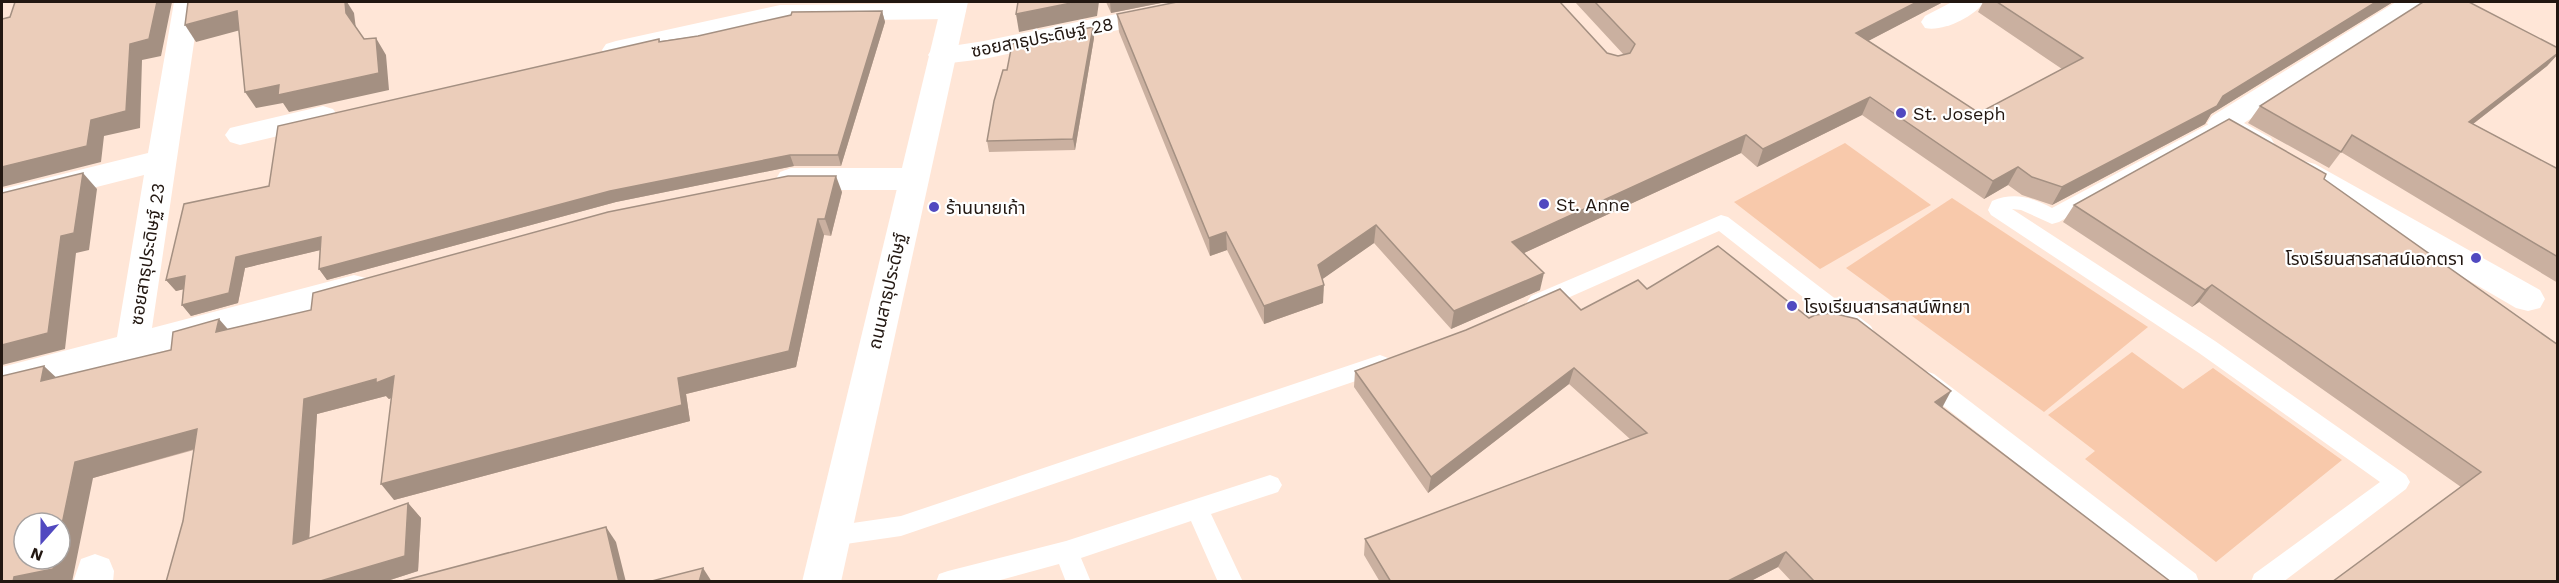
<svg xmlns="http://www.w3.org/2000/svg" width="2559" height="583" font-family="'Work Sans','Noto Sans Thai',sans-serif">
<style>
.green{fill:#f8c9ab}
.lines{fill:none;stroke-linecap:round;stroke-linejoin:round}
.service{fill:#fff;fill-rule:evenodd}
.minor{fill:#fff;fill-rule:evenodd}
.secondary{fill:#fff;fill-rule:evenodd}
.wall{fill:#cab0a0}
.shaded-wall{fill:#a49082}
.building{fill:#ebcdba;stroke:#a49082;stroke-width:1.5}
.poi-dot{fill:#5149c0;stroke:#fff;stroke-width:2}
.labels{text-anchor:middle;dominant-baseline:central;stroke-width:4.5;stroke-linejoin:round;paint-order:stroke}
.street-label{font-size:18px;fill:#221711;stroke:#fff}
.poi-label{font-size:18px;fill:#221711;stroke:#fff;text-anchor:start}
</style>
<rect width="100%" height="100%" fill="#ffe6d7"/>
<!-- green -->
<g class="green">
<polygon points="1845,143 1931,205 1820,269 1734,202"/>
<polygon points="1952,198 2148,327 2044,412 1846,268"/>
<polygon points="2132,352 2183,389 2213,368 2342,460 2216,562 2085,459 2095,451 2048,415"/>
</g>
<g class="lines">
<!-- service -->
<g class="service">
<path d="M2222 117 2229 119 2231 123 2229 127 2059 222 2052 224 2021 210 2012 209 2215 341 2406 475 2410 482 2406 489 2283 582H2251L2254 574 2380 482 2199 353 1991 215 1988 210 1992 201C2014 192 2031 197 2052 208Z"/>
<polygon points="1721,215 1728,217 1871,326 1874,332 1871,338 1863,340 1855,338 1719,231 1545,308 1538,310 1531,308 1527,302 1531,296"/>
<polygon points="1380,355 1388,358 1391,364 1388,370 901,536 832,546 823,543 820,536 823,529 832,526 901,516"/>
<polygon points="1926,371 1934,374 2196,574 2199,582 2168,582 1918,386 1915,380 1918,374"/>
<polygon points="1270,475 1278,478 1282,485 1278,492 1211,514 1243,582 1218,582 1191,521 1081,558 1091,582 1066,582 1059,564 993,582 936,582 939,574 948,571 1066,541"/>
</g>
<!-- minor -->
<g class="minor">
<polygon points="174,2 200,2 152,328 354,275 366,278 370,287 366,296 354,299 2,395 2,367 117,337 144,175 2,211 2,189 148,153"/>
<polygon points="1175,2 1224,2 1220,8 1211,10 984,59 942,64 932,61 928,55 932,49 984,41"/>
<path d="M1952 2H1984C1974 17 1943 32 1925 28L1921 22 1925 16Z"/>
<path d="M2396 2H2427L2423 8 2244 123 2271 138 2275 145 2271 152C2251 157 2218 140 2207 123L2212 116Z"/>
<polygon points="952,3 962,5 966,11 962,17 952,19 780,21 616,59 606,56 602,50 606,44 616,41 780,5"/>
<polygon points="323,106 333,109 338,116 333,123 240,145 230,142 225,135 230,128"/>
<polygon points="2304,161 2315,164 2540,290 2545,299 2540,308 2528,311 2516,308 2293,178 2289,171 2293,164"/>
<polygon points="791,168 913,168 924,172 928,179 924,186 913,190 791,190 780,186 776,179 780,172"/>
<polygon points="95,554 109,559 114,571 113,582 73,582 81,559"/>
</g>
<!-- secondary -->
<polygon class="secondary" points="942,2 968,2 841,582 802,582"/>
</g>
<!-- wall -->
<g class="wall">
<polygon points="1106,2 1166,2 1111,13"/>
<polygon points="1575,2 1943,2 1868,41 1979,113 2062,69 1978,12 1983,2 2393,2 2211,114 2205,124 2052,205 2022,195 2008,185 1984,199 1862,115 1757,167 1741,153 1524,253 1540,290 1451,329 1374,243 1322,279 1323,303 1264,324 1227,250 1210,256 1119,32 1117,14 1607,53 1618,56 1624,55"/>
<polygon points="882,11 885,22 841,166 794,166 616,202 327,280 319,269 320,250 245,268 238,303 191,316 182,305 183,289 176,291 166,280 269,186 659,39 660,41"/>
<polygon points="1094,38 1075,150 989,152 987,141 1007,70"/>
<polygon points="2558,48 2558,54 2547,66 2473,124 2558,169 2558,283 2341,152 2329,168 2248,123 2260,106"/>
<polygon points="2324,179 2558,582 2461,487 2199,302 2192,307 2063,222 2074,205"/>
<polygon points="842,192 831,236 824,235 796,367 686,394 690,421 394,500 392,397 389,399 386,396 317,414 309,538 408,503 421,518 418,571 384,582 166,582 183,521 194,450 93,478 56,378 171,350 228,329"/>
<polygon points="1647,289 1809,318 1942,407 2171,582 1792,582 1778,567 1749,582 1380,582 1364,555 1365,539 1630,439 1569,384 1428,493 1354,387 1355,371 1581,310"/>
</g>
<!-- shaded-wall -->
<g class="shaded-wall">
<polygon points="157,2 172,2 161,56 142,60 140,128 104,136 101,162 2,187 2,167 91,120 130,44"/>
<polygon points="345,2 347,2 354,13 356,29 346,13"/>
<polygon points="1076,2 1099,2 1097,16 1019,32 1016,14"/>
<polygon points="1110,2 1166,2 1111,13"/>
<polygon points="1917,2 1943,2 1849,51 1856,33"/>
<polygon points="2376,2 2393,2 2211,114 2205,124 2052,205 2062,187 2223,96"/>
<polygon points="237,11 248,28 196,42 185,25"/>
<polygon points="882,11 885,22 841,166 838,155"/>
<polygon points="1093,27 1094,38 1075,150 1073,139"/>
<polygon points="376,38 386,55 389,90 289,112 283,103 256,108 245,92"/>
<polygon points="2558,53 2558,54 2547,66 2455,138 2469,122"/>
<polygon points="1870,97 1862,115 1757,167 1763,149"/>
<polygon points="1746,135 1741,153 1509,260 1512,242"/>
<polygon points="790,155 794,166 616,202 327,280 319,269 610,191"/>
<polygon points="2018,167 2008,185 1984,199 1993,181"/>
<polygon points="83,173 97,189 89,250 76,253 65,349 2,365 2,345 61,236"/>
<polygon points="836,176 842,192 831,236 825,219"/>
<polygon points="818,219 824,235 796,367 686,394 690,421 394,500 381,484 678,378"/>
<polygon points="1376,225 1374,243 1317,283 1318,265"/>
<polygon points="1226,232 1227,250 1210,256 1209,238"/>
<polygon points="321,237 329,248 245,268 238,303 191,316 182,305 236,257"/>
<polygon points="1544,273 1540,290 1451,329 1454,311"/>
<polygon points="185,276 194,287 176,291 166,280"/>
<polygon points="1324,285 1323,303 1264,324 1264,306"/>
<polygon points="2212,285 2199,302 2192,307 2205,290"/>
<polygon points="219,319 233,335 216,332"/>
<polygon points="44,366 61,382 41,381"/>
<polygon points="1574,368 1569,384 1428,493 1431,477"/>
<polygon points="394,376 407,392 389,399 386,396 317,414 308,559 293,544 304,399 376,379"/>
<polygon points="1951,391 1942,408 1935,402"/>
<polygon points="197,429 212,444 93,478 72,582 13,582 14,577 55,559 60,559 60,534 75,462"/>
<polygon points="408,503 421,518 418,571 384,582 317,582"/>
<polygon points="606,527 616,542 626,582 619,582"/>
<polygon points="1786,552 1778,567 1749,582 1726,582"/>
<polygon points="703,568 712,582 699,582"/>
</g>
<!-- building -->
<g class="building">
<polygon points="15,2 157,2 149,39 130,44 126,111 91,120 87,146 2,167 2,19 10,17"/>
<polygon points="188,2 345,2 346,13 364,39 376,38 379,73 278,95 279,85 245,92 237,11 185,25"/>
<polygon points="1018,2 1076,2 1016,14"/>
<polygon points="1177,2 1560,2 1607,53 1618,56 1630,53 1635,44 1595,2 1917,2 1856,33 1979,113 2083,58 1997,2 2376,2 2223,96 2217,106 2062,187 2032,177 2018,167 1993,181 1870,97 1763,149 1746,135 1512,242 1544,273 1454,311 1376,225 1318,265 1324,285 1264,306 1226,232 1209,238 1117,14"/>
<polygon points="2423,2 2469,2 2558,48 2558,53 2469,122 2558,169 2558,257 2352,135 2341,152 2260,106"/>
<polygon points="882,11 838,155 790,155 610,191 319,269 321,237 236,257 229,293 182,305 185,276 166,280 184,204 269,186 278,126 659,39 659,42 698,36 791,15 792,12"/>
<polygon points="1093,27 1073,139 987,141 994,101 1003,70 1007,70 1012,44"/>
<polygon points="2229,119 2326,174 2324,179 2558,345 2558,582 2332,582 2481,472 2212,285 2205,290 2074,205"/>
<polygon points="83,173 74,233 61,236 48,333 2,345 2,193"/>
<polygon points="788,176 836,176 825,219 818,219 789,351 678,378 682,405 381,484 394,376 376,383 376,379 304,399 293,544 408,503 405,556 317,582 166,582 183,521 197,429 75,462 60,534 60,523 24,523 24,559 55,559 53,569 14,577 13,582 2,582 2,376 44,366 41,381 171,350 173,332 219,319 216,332 311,310 313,293 608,212"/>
<polygon points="1718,246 1809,318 1815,315 1832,313 1857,319 1951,391 1935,402 2171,582 1815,582 1786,552 1726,582 1391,582 1365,539 1647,433 1574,368 1431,477 1355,371 1466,330 1560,289 1581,310 1638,280 1647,289"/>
<polygon points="606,527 619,582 398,582"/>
<polygon points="703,568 699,582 648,582"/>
</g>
<!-- markers -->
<g class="poi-dot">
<circle cx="1901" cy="113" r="6"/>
<circle cx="1544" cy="204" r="6"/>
<circle cx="934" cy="207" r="6"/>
<circle cx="2476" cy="258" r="6"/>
<circle cx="1792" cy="306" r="6"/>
</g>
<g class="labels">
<!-- street labels -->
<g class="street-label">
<text transform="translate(1042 37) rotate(-11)">ซอยสาธุประดิษฐ์ 28</text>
<text transform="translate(147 254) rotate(-81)">ซอยสาธุประดิษฐ์ 23</text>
<text transform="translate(887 291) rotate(-77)">ถนนสาธุประดิษฐ์</text>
</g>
<!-- poi labels -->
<g class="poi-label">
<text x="1913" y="113">St. Joseph</text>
<text x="1556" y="204">St. Anne</text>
<text x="946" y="207">ร้านนายเก้า</text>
<text x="2464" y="258" text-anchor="end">โรงเรียนสารสาสน์เอกตรา</text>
<text x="1804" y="306">โรงเรียนสารสาสน์พิทยา</text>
</g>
</g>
<!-- border -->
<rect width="2559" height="583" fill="none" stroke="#221711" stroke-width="6"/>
<!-- north arrow -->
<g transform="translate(42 541) rotate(201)"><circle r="28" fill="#ffffff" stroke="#a7a2a0" stroke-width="1.5"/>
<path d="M0-4.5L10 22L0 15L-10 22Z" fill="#5149c0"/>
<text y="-9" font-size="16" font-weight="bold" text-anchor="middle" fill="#221711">N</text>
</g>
</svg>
